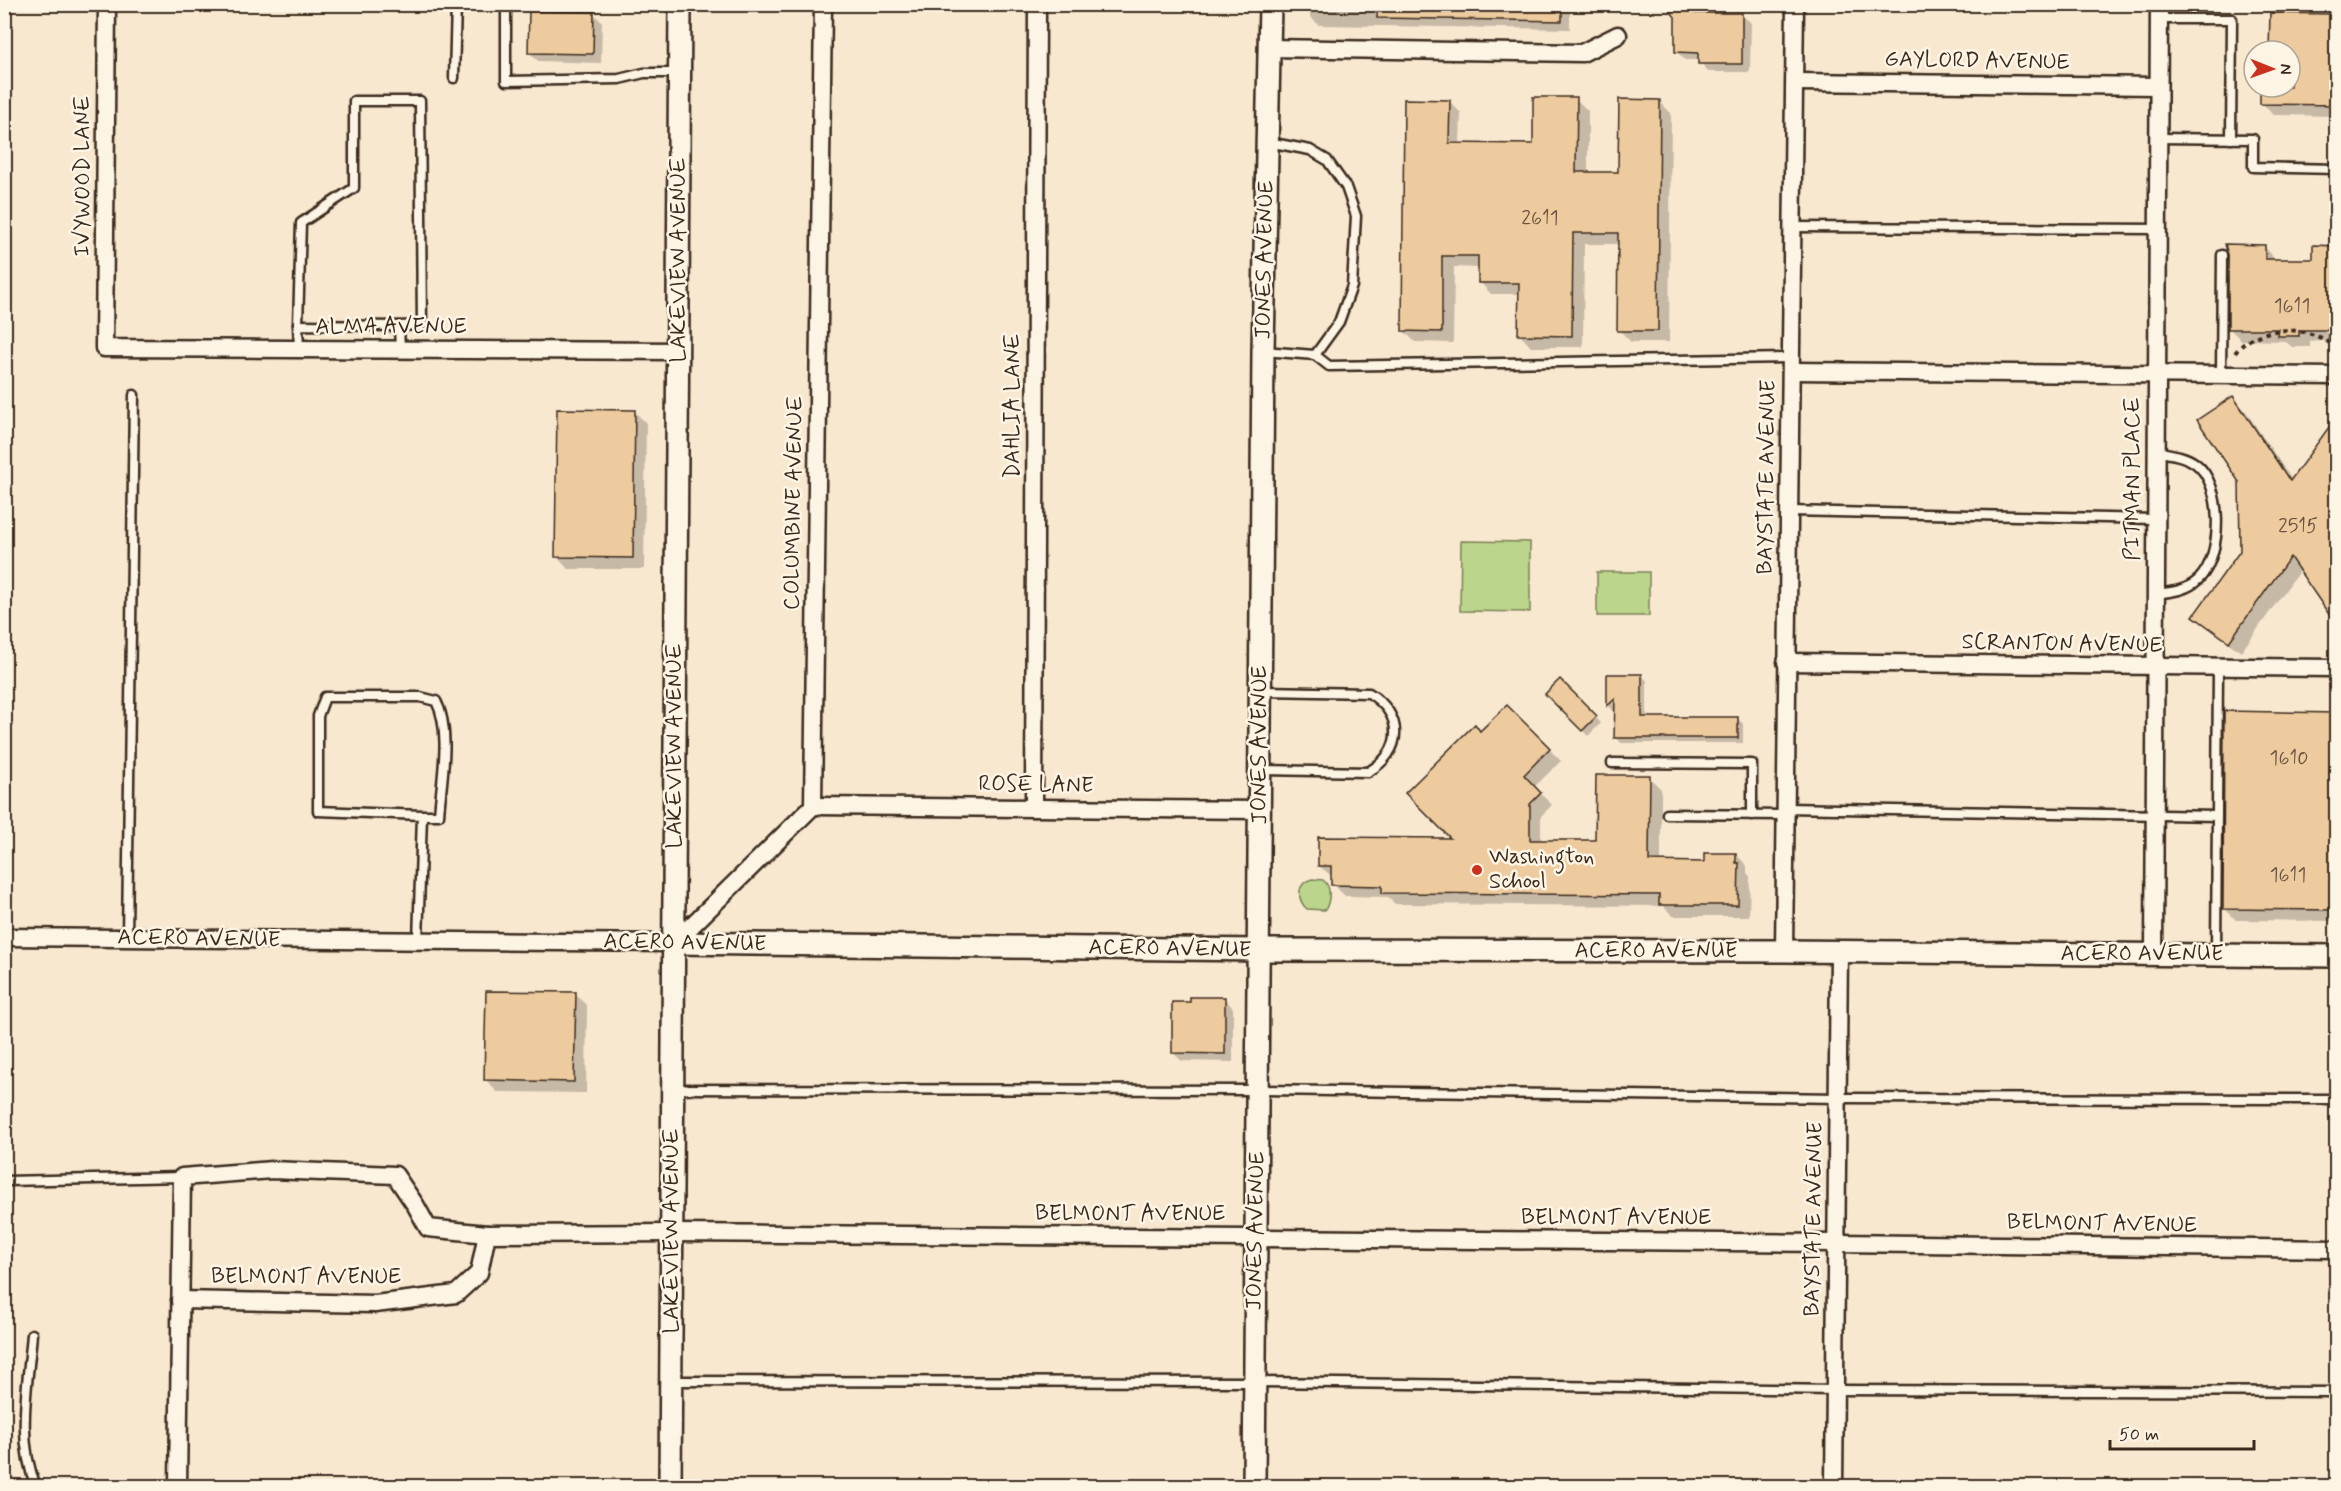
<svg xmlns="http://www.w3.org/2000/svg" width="2341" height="1491" font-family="Mynerve,sans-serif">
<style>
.green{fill:#bbd58c;stroke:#7b8055;stroke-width:1.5}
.shadow{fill:#0003}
.building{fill:#edcb9e;stroke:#3b2a1e;stroke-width:1.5}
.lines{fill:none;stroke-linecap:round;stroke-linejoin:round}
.service-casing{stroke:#3b2a1e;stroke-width:13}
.minor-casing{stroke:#3b2a1e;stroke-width:21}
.tertiary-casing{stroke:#3b2a1e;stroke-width:26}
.path{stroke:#3b2a1e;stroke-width:4;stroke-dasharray:4.5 4.5;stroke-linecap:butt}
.service{stroke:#fcf5e5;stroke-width:8}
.minor{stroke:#fcf5e5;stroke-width:16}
.tertiary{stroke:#fcf5e5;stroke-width:21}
.poi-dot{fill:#c8321e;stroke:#fcf5e5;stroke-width:2}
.labels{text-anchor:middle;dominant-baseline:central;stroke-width:5;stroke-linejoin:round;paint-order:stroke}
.number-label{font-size:20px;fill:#68523e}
.street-label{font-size:22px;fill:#3b2a1e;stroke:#fcf5e5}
.poi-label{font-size:22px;fill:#3b2a1e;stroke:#fcf5e5;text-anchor:start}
</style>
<rect width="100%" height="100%" fill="#f8e8d0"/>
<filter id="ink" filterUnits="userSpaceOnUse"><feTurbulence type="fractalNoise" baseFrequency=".0167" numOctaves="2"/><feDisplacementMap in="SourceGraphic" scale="12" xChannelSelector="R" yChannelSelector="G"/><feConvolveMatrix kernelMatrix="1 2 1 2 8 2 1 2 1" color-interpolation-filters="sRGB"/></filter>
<g filter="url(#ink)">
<!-- green -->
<g class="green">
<polygon points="1461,541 1530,542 1530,612 1460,611"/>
<rect x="1597" y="572" width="52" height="44"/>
<path d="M1312 879 1323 880C1332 886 1330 902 1325 910L1307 909C1296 899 1297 883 1312 879Z"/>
</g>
<!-- shadow -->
<g class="shadow">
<polygon points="1310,4 1582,4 1570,6 1570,29 1319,25 1310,17"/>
<polygon points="1667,4 1726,4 1713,14 1742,15 1751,23 1750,72 1708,72 1699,60 1685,60 1676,51 1676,17"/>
<polygon points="593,13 602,22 601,63 538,61 530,53"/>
<polygon points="2336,15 2336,116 2273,115 2262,103 2262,87 2290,87 2290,51 2271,51"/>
<polygon points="1576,99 1588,111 1588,174 1620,174 1659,101 1671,113 1669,342 1631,342 1619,330 1619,244 1584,244 1583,347 1531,347 1520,335 1520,294 1491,294 1480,282 1480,268 1454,267 1453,343 1415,342 1403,330 1449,101 1461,113 1460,145 1534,146"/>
<polygon points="2264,246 2276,260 2315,261 2336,247 2336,341 2310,341 2310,347 2292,347 2285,341 2241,340 2229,328"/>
<polygon points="2233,398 2245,410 2292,480 2300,570 2241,652 2207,627 2195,616 2241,551 2241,482"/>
<polygon points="634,411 646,423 644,569 568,569 557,557"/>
<polygon points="1609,675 1642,675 1647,681 1647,718 1737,718 1743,724 1743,743 1621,743 1616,737 1616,708 1613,711 1609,706"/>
<polygon points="1560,681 1601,723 1588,736 1547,694"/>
<polygon points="1507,707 1561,761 1534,787 1552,805 1541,816 1541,841 1596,841 1649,777 1661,789 1661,863 1706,864 1736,854 1747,866 1747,873 1750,876 1749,916 1673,916 1663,906 1395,904 1388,897 1345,896 1333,884 1333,877 1319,866 1454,840 1481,732"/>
<polygon points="2336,714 2336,921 2236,920 2224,908"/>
<polygon points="575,994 587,1006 586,1093 497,1092 486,1080"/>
<polygon points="1225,999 1233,1008 1233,1062 1182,1061 1173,1053 1191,1003"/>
</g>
<!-- building -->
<g class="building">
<polygon points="1377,4 1562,4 1562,21 1377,18"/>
<polygon points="1665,4 1706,4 1696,13 1742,13 1742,64 1698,64 1698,53 1675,52 1675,17"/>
<polygon points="529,11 594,12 593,54 528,53"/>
<polygon points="2270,13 2337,14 2337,105 2260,104 2260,87 2290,87 2290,51 2269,51"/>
<polygon points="1533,97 1577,97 1576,172 1618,172 1619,99 1660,100 1658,331 1617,331 1618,233 1573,233 1572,336 1518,335 1519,283 1478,283 1478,256 1442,256 1442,332 1402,331 1404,99 1450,100 1449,143 1533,144"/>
<polygon points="2225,244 2265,245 2265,259 2313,259 2313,245 2337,246 2337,330 2299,330 2299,336 2278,336 2279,329 2228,329 2228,255"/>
<polygon points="2233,396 2290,481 2337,416 2337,626 2290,557 2229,642 2193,616 2240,551 2239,482 2197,420"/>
<polygon points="557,409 635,410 633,558 555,557"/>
<polygon points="1607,674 1642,674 1642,717 1738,717 1738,738 1614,738 1615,699 1607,706"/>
<polygon points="1560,679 1597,716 1582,731 1545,694"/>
<polygon points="1507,705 1550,748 1524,775 1541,793 1530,804 1530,840 1595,840 1596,775 1650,775 1649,861 1704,862 1704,853 1736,853 1736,863 1739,863 1738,905 1659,905 1659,895 1382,893 1382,886 1331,885 1331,866 1318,866 1318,837 1450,838 1405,793 1475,724 1480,731"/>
<polygon points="2224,711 2337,713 2337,910 2223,909"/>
<polygon points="486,991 576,992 574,1082 484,1080"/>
<polygon points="1190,997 1225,997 1225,1054 1172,1053 1172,1002 1190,1002"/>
</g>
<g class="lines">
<defs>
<g id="service">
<polyline points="506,4 506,81 619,79 644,73 678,73"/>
<polyline points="2159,19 2232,19 2231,139"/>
<polyline points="454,78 456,4"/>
<polyline points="2158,138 2253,139 2253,167 2336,169"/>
<polyline points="1268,142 1310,150 1327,160 1346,187 1356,216 1352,286 1339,322 1315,355"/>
<polyline points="1793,227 2157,229"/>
<polyline points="298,325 301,223 354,188 354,101 420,101 422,325 399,326"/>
<polyline points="299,349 298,325 399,326 400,350"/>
<polyline points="1263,351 1315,355 1329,366 1791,358"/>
<polyline points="2221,375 2222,255"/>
<polyline points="1789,511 2155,519"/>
<path d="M2155 594C2171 592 2187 591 2199 579 2223 555 2224 484 2195 463 2184 455 2169 454 2155 451"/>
<polyline points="1612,763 1752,764 1752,815"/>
<path d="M1260 770 1368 772C1404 751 1404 715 1369 693L1260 691"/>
<polyline points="1785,808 2217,816"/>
<polyline points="1667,814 1785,815"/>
<polyline points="127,938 134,395"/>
<path d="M418 941 422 815 318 811V716L325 697H420L436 701C452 731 441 782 439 815H422"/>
<polyline points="2216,954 2218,668"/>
<polyline points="673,1089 1257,1090 1838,1098 2336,1099"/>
<polyline points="6,1181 182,1177"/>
<path d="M32 1334C28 1384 16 1439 36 1486"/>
<polyline points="672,1381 1254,1382 1835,1390 2336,1392"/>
</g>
<g id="minor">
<polyline points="107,4 104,348 678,351"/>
<polyline points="1269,48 1582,53 1618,35"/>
<polyline points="1795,82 2158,86"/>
<polyline points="1791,371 2336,376"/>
<polyline points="1786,662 2336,668"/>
<polyline points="813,806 1259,810"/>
<polyline points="1034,808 1037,4"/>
<polyline points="4,937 674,943 813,806 823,4"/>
<polyline points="1784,951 1795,4"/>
<polyline points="2154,954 2159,4"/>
<polyline points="180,1300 375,1304 456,1294 479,1273 487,1234 673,1233 1837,1243 2336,1249"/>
<polyline points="178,1486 182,1177 272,1170 395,1175 416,1206 428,1228 487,1234"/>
<polyline points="1834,1486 1839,952"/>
</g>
<g id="tertiary">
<polyline points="674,943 1260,950 1784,951 2336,956"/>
<polyline points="670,1486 680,4"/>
<polyline points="1254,1486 1263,351 1270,4"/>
</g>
</defs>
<!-- service casing -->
<use href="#service" class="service-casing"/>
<!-- minor casing -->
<use href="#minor" class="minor-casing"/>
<!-- tertiary casing -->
<use href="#tertiary" class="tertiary-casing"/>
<!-- path -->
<path class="path" d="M2235 353C2258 323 2310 324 2336 348"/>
<!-- service -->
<use href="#service" class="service"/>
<!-- minor -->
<use href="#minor" class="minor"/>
<!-- tertiary -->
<use href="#tertiary" class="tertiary"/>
</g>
</g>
<!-- markers -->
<circle class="poi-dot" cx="1477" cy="870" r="6"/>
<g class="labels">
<!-- number labels -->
<g class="number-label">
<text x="1540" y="218">2611</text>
<text x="2292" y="306">1611</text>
<text x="2298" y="526">2515</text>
<text x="2289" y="758">1610</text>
<text x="2288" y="875">1611</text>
</g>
<!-- street labels -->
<g class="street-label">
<text transform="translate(1977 61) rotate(1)">GAYLORD AVENUE</text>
<text transform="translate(83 176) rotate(-90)">IVYWOOD LANE</text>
<text transform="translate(679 260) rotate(-90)">LAKEVIEW AVENUE</text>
<text transform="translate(1265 260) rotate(-89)">JONES AVENUE</text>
<text x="391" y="327">ALMA AVENUE</text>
<text transform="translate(1013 406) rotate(-90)">DAHLIA LANE</text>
<text transform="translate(1767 477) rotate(-89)">BAYSTATE AVENUE</text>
<text transform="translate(2133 479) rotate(-90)">PITMAN PLACE</text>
<text transform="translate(794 503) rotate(-89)">COLUMBINE AVENUE</text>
<text transform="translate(2062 644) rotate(1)">SCRANTON AVENUE</text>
<text transform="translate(1260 745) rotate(-90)">JONES AVENUE</text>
<text transform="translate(675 746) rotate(-90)">LAKEVIEW AVENUE</text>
<text transform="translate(1036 785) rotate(1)">ROSE LANE</text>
<text transform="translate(199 939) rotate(1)">ACERO AVENUE</text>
<text transform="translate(685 943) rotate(1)">ACERO AVENUE</text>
<text transform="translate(1170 949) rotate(1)">ACERO AVENUE</text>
<text x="1656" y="951">ACERO AVENUE</text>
<text x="2142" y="954">ACERO AVENUE</text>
<text x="1130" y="1214">BELMONT AVENUE</text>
<text x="1616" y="1218">BELMONT AVENUE</text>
<text transform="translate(1814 1219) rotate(-89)">BAYSTATE AVENUE</text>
<text transform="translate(2102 1224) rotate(1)">BELMONT AVENUE</text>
<text transform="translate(672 1231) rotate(-90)">LAKEVIEW AVENUE</text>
<text transform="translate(1256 1231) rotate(-89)">JONES AVENUE</text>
<text x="306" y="1277">BELMONT AVENUE</text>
</g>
<!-- poi labels -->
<g class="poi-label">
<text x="1489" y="857">Washington<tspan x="1489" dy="25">School</tspan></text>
</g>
</g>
<!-- margin -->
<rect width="2341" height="1491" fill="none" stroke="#fcf5e5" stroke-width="24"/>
<rect x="12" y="12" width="2317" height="1467" fill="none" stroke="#3b2a1e" stroke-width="2" filter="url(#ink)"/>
<!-- north arrow -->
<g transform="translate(2272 69) rotate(91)"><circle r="28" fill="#fcf5e5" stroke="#afa495" stroke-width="1.5"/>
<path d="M0-4.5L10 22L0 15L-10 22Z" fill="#c8321e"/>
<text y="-9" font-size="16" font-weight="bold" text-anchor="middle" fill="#3b2a1e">N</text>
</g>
<!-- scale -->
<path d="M2110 1440v9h144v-9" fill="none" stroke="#3b2a1e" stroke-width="3"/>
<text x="2119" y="1440" font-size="18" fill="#3b2a1e" stroke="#fcf5e5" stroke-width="4.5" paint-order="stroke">50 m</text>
</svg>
